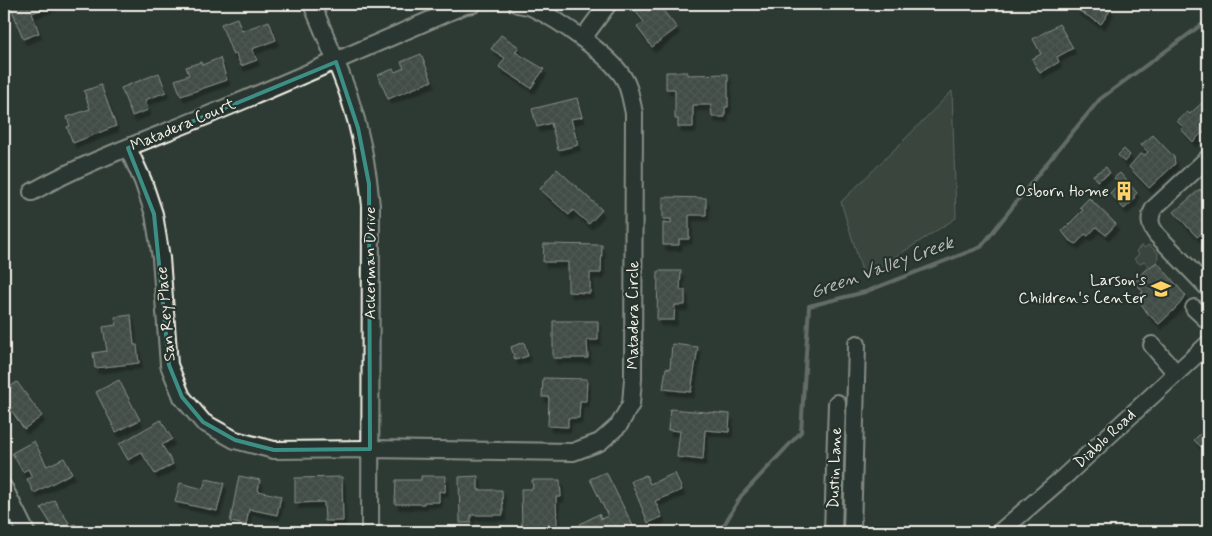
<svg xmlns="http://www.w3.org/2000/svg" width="1212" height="536" font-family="Mynerve,sans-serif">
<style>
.green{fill:#48524c;stroke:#9ea29a}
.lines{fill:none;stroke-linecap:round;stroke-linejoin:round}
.stream{stroke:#a4a8a0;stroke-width:4}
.building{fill:url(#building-cross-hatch);stroke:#f4f1e8;filter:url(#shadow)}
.minor-casing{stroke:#f4f1e8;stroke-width:20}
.minor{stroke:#26332d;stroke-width:16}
.marked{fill:none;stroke:#3d8f86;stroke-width:4;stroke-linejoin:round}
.labels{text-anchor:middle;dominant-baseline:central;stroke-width:4.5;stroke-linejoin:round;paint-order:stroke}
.street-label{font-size:16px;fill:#f4f1e8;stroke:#26332d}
.poi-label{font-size:16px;fill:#f4f1e8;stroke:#26332d;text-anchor:end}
.water-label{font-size:18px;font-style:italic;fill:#b8bab2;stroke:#26332d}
</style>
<defs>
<pattern id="building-cross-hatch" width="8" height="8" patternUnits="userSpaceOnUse" patternTransform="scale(1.25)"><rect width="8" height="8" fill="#5c655e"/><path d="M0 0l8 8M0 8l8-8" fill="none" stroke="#747c75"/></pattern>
<filter id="shadow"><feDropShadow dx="3" dy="5.5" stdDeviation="1" flood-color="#0009"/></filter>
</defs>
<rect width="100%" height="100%" fill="#2e3b34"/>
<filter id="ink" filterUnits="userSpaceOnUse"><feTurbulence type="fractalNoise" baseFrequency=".02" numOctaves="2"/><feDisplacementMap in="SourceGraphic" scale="10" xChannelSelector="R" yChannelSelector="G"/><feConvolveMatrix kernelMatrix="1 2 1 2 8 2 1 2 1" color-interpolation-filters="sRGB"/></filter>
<g filter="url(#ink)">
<!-- green -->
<g class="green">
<polygon points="952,91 956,218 864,277 841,202 904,140"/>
<polygon points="1142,245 1144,248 1149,245 1158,253 1157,262 1150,267 1144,261 1140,264 1134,259 1139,254 1136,251"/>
</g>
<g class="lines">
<!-- stream -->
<polyline class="stream" points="720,532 741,496 801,432 809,306 865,292 981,247 1047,163 1100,99 1208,20"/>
</g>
<!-- building -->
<g class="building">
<polygon points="10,4 54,4 54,5 32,13 39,33 23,39"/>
<polygon points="637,4 658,4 677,28 652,47 637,27 644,22 632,7"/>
<polygon points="1079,4 1104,4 1111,9 1101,24 1076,9"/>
<polygon points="237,18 242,31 269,21 276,40 252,49 257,60 241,66 236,54 233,55 221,24"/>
<polygon points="1059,24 1073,48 1057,57 1059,62 1040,73 1032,59 1041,54 1033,39"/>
<polygon points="501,35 519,47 515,52 544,69 531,88 499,67 505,58 491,49"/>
<polygon points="421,54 432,81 388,99 378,75 393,69 395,72 404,68 401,62"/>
<polygon points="220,58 227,80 181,96 175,80 189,75 186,67 201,62 202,65"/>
<polygon points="666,72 687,72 687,75 728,74 728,107 725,107 725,117 712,117 711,105 693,105 693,127 678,127 678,119 675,119 675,89 666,89"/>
<polygon points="159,73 166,92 145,100 148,110 132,116 121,88"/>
<polygon points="101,85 116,126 73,143 67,127 70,126 67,117 90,109 84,91"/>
<polygon points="577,98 582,117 571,119 578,145 558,150 551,123 537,127 532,109"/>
<polygon points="1206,99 1208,102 1208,132 1205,135 1203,132 1193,142 1181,129 1183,127 1177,121 1187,112 1190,114"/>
<polygon points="1153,135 1174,157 1175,164 1149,188 1129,167 1140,154 1145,155 1148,152 1141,145"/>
<polygon points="1124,149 1130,155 1124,162 1118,155"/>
<polygon points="1106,167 1110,173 1097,181 1093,175"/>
<polygon points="557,169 602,210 589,224 573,210 569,215 540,189"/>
<polygon points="1120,173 1137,193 1134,196 1135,199 1124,209 1110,193 1120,183 1114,178"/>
<polygon points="1200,189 1208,199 1208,227 1197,237 1174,212"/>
<polygon points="663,197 706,198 706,215 689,215 689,239 679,239 679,245 663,245 663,223 671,224 671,219 663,219"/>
<polygon points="1089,198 1116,224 1106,235 1096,227 1088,236 1085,234 1076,244 1068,239 1062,231 1083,210 1080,207"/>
<polygon points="544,244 602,245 601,273 590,273 590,293 568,292 568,262 543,262"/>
<polygon points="1157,262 1186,296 1177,307 1159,324 1148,314 1140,302 1145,298 1141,293 1143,292 1135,282 1144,271"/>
<polygon points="658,271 681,271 680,290 685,290 685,305 675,305 674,320 657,320"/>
<polygon points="131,315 134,345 137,345 139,363 95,368 93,353 107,351 103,327 116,325 115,317"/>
<polygon points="553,321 598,321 598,340 587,340 588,358 553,358"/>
<polygon points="524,342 528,356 515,360 511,347"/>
<polygon points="672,344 698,347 691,392 663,389 666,368 670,369"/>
<polygon points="543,378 587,379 586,401 580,401 579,418 568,418 568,427 548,426 549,397 542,397"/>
<polygon points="119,380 140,420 116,432 96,392"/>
<polygon points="17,382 42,416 24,429 11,410 4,415 4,391"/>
<polygon points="670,409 730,414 729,432 705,430 703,460 677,457 680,431 668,430"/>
<polygon points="161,420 172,439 162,445 173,464 155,474 141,452 128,460 119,444"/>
<polygon points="1208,426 1208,454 1194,440"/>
<polygon points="34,441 47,466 64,458 72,473 34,493 27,479 32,477 28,469 23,472 12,453"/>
<polygon points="606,472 636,532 584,532 580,524 599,514 601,519 608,516 590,479"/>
<polygon points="675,473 682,490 655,501 662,517 648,523 631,481 646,475 650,484"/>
<polygon points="239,476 260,480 258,491 281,496 277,515 249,509 246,525 230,522"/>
<polygon points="421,476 446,476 445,492 439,491 439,502 424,502 424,504 395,504 396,480 421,480"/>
<polygon points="478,476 478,490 502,490 503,515 471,515 471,523 460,523 459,477"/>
<polygon points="342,477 343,521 325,521 324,502 295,503 295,478"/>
<polygon points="206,479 224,483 217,511 175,502 180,483 203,489"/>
<polygon points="532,480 560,480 561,497 556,497 557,525 522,526 521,489 533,489"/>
<polygon points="54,500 71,526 75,524 80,532 56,532 41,508"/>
</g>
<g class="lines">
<defs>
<g id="minor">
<path d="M312 4C324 33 337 63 348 93 360 129 368 169 371 206L370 532"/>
<polyline points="583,38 608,4"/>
<path d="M128 148 143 181 154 214 161 258 169 365 182 397 203 422 235 440 274 450 370 449 573 452 600 442 619 425 631 404 633 379 634 113C631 101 630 87 623 77 609 55 559 20 535 9 530 6 523 5 517 4"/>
<path d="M1208 158 1154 208C1148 219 1150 226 1157 235L1208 288"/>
<path d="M32 192C87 161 148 140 206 116 293 80 379 42 465 5L473 4"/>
<polyline points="1194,308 1208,321"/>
<polyline points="1152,345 1176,373"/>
<polyline points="4,488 26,532"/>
<polyline points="833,532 837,403"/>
<polyline points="852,532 857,344"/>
<polyline points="1000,532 1065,476 1208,344"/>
</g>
</defs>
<!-- minor casing -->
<use href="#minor" class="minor-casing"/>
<!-- minor -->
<use href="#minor" class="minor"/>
</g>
</g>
<!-- marked area -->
<path d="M0 0H1212V536H0ZM336 62 358 128 369 184 370 449 274 450 235 440 203 422 182 397 169 365 154 214 128 148Z" fill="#2e3b34" fill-opacity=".55" fill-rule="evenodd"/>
<path class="marked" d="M336 62 358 128 369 184 370 449 274 450 235 440 203 422 182 397 169 365 154 214 128 148Z"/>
<!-- icons -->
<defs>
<symbol id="building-bare" viewBox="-9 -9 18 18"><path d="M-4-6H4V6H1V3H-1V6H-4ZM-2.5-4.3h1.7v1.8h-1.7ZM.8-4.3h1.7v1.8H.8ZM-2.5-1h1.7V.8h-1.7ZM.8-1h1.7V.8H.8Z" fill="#ffd166" stroke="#26332d" stroke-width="2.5" paint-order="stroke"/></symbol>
<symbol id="school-bare" viewBox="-9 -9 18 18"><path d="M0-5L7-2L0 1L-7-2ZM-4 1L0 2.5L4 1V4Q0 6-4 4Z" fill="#ffd166" stroke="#26332d" stroke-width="2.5" paint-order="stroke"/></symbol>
</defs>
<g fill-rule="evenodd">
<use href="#building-bare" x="1110" y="177" width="28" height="28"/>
<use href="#school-bare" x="1147" y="275" width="28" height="28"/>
</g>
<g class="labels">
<!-- street labels -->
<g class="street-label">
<text transform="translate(183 125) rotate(-23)">Matadera Court</text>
<text transform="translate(370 263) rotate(-90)">Ackerman Drive</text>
<text transform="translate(166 314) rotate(-95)">San Rey Place</text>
<text transform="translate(633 315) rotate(-90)">Matadera Circle</text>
<text transform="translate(1105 439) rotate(-43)">Diablo Road</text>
<text transform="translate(835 468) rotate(-88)">Dustin Lane</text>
</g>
<!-- poi labels -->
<g class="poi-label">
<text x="1109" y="191">Osborn Home</text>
<text x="1146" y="280">Larson's<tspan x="1146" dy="18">Children's Center</tspan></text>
</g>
<!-- water labels -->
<g class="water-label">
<text transform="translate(882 268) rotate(-20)">Green Valley Creek</text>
</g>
</g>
<!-- margin -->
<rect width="1212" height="536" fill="none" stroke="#26332d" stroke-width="20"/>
<rect x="10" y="10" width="1192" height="516" fill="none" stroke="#f4f1e8" stroke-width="2" filter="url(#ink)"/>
</svg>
